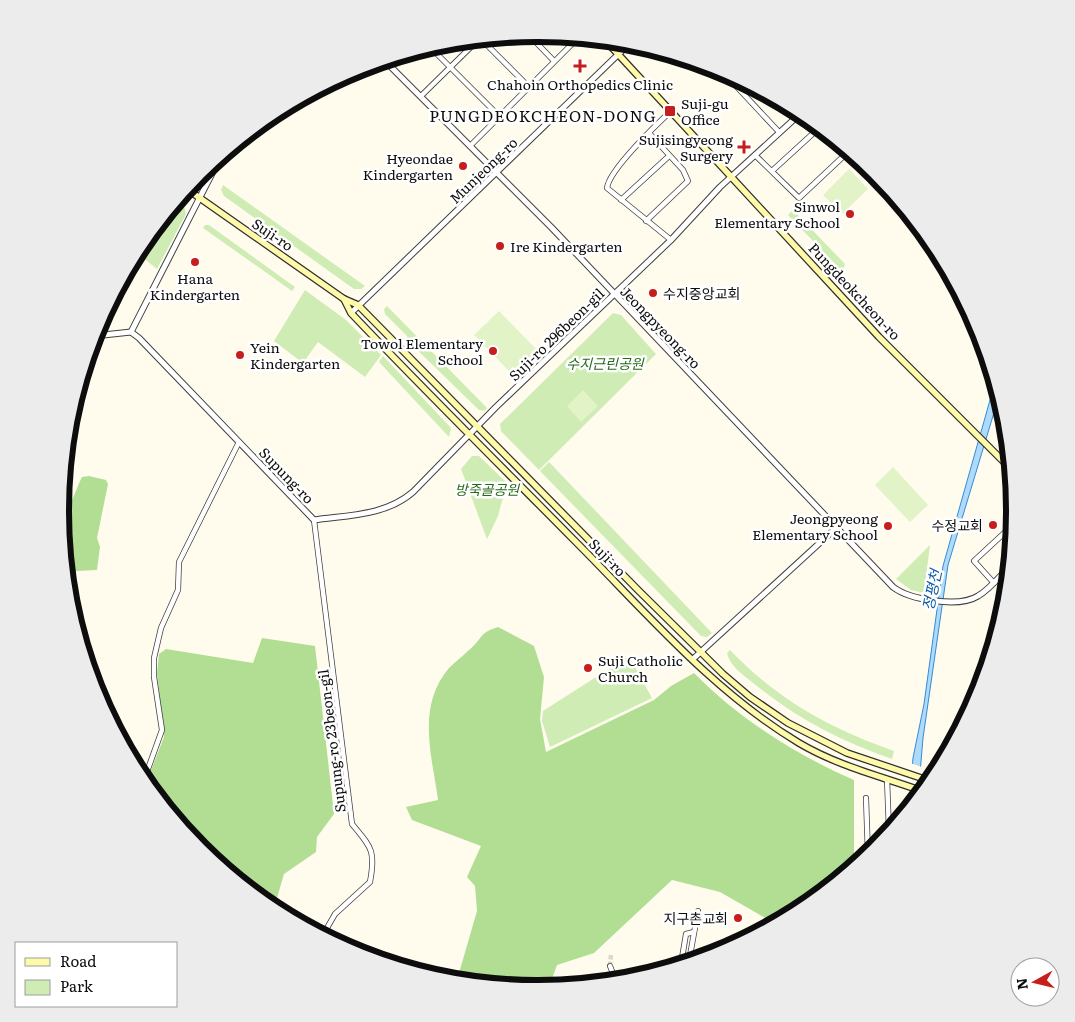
<svg xmlns="http://www.w3.org/2000/svg" width="1075" height="1022" font-family="Literata,'Noto Sans KR',serif">
<style>
.green{fill:#cfecb5}
.forest{fill:#b1de93}
.pitch{fill:#e1f3c7}
.water{fill:#afdafa;stroke:#318cd6}
.pier{fill:#fffcee}
.lines{fill:none;stroke-linecap:round;stroke-linejoin:round}
.minor-tunnel{stroke:#dbd8cc;stroke-width:4.5;stroke-dasharray:4.5 2;stroke-linecap:butt}
.minor-casing{stroke:#404040;stroke-width:6}
.tertiary-casing{stroke:#404040;stroke-width:7}
.secondary-casing{stroke:#2f2f2f;stroke-width:8}
.minor{stroke:#fff;stroke-width:4.5}
.tertiary{stroke:#fff;stroke-width:5}
.secondary{stroke:#fffaa9;stroke-width:5.5}
.poi-dot{fill:#c61d1d;stroke:#fff;stroke-width:2}
.labels{text-anchor:middle;dominant-baseline:central;stroke-width:5;stroke-linejoin:round;paint-order:stroke}
.poi-label{font-size:14px;fill:#0d0d0d;stroke:#fff;text-anchor:end}
.street-label{font-size:14px;fill:#0d0d0d;stroke:#fff}
.park-label{font-size:14px;font-style:italic;fill:#266919;stroke:#fff}
.water-label{font-size:15px;font-style:italic;fill:#0f5da7;stroke:#fff}
.quarter-label{font-size:16px;letter-spacing:1px;fill:#0d0d0d;stroke:#fff}
.rim{fill:none;stroke:#0d0d0d;stroke-width:6}
</style>
<rect width="100%" height="100%" fill="#fffcee"/>
<!-- green -->
<g class="green">
<polygon points="223,185 365,286 361,289 354,289 224,196 221,190"/>
<polygon points="179,199 183,202 186,214 157,269 137,253"/>
<polygon points="793,210 845,264 843,272 788,215"/>
<polygon points="205,225 209,225 295,287 292,291 203,228"/>
<polygon points="305,290 346,320 381,355 365,377 318,342 303,363 274,341"/>
<polygon points="387,306 487,408 484,411 479,410 407,340 407,336 385,314 384,309"/>
<polygon points="613,313 621,315 656,354 539,470 501,431 500,424"/>
<polygon points="383,356 451,428 449,437 379,362"/>
<polygon points="472,456 479,456 507,483 498,516 487,539 461,469"/>
<polygon points="549,462 712,633 707,637 701,636 540,471"/>
<polygon points="930,545 924,593 911,590 896,579"/>
<path d="M730 650C778 700 829 728 894 751L892 759C840 741 794 717 752 682 742 674 730 666 727 653Z"/>
<polygon points="629,656 652,698 550,747 542,721 543,711"/>
</g>
<!-- forest -->
<g class="forest">
<polygon points="89,476 106,480 108,484 97,538 100,547 97,570 76,571 68,590 62,525 80,481 82,477"/>
<path d="M498 627 534 646 544 677 540 719 546 752 654 700 671 686 694 673C738 718 796 755 854 780V865L802 908 774 923 720 892 672 880 594 953 557 965 549 987 537 988 457 980 477 911 475 886 467 877 481 846 412 820 406 807 438 800C432 755 416 707 449 668 455 662 463 656 469 650 483 639 478 633 498 627Z"/>
<polygon points="262,638 315,646 334,814 317,837 316,852 284,874 274,908 200,848 146,783 164,737 157,674 159,654 166,649 253,663"/>
</g>
<!-- pitch -->
<g class="pitch">
<polygon points="849,169 868,189 842,214 823,195"/>
<polygon points="499,311 537,350 512,374 474,335"/>
<polygon points="583,390 598,406 581,422 567,406"/>
<polygon points="893,467 928,505 910,522 875,485"/>
</g>
<!-- water -->
<polygon class="water" points="996,387 999,396 948,565 923,738 918,797 909,807 913,758 924,704 943,566 992,393"/>
<!-- pier -->
<polygon class="pier" points="910,763 922,767 920,793 916,798 907,795"/>
<g class="lines">
<!-- minor-tunnel -->
<polyline class="minor-tunnel" points="610,966 611,954"/>
<defs>
<g id="minor">
<polyline points="529,35 554,61"/>
<polyline points="481,39 529,87"/>
<polyline points="430,47 499,116"/>
<polyline points="723,72 779,132"/>
<polyline points="421,96 478,40"/>
<path d="M671 111C656 125 609 170 607 188L671 240"/>
<polyline points="470,146 578,38"/>
<polyline points="851,154 898,201"/>
<polyline points="755,155 799,198 848,152"/>
<polyline points="772,171 819,128"/>
<polyline points="621,200 669,156"/>
<polyline points="646,221 688,181 683,170 649,133"/>
<path d="M314 520 352 824C371 847 376 850 370 882L335 914 323 935"/>
<polyline points="993,582 974,561 1014,524"/>
<polyline points="887,779 889,831"/>
<polyline points="144,780 162,730 154,677 154,658 161,628 178,590 179,562 239,442"/>
<polyline points="866,798 868,855"/>
<polyline points="689,961 698,911"/>
<polyline points="681,964 686,934 694,932"/>
<polyline points="610,966 616,981"/>
</g>
<g id="tertiary">
<path d="M385 61 552 228 893 587C910 600 959 608 978 596 990 589 1000 576 1009 567"/>
<polyline points="351,313 630,43"/>
<polyline points="131,332 221,156"/>
<path d="M94 336 131 332 139 338 314 520C349 515 385 516 413 492L496 407 671 240 720 187 801 113"/>
<polyline points="693,659 836,528"/>
</g>
<g id="secondary">
<polyline points="605,40 879,337 1010,468"/>
<polyline points="187,189 344,299 358,305 639,591 723,674 750,697 788,723 847,753 930,781"/>
<path d="M344 299 351 313C424 390 500 465 574 540 645 611 712 691 799 743 838 766 880 776 922 791"/>
</g>
</defs>
<!-- minor casing -->
<use href="#minor" class="minor-casing"/>
<!-- tertiary casing -->
<use href="#tertiary" class="tertiary-casing"/>
<!-- secondary casing -->
<use href="#secondary" class="secondary-casing"/>
<!-- minor -->
<use href="#minor" class="minor"/>
<!-- tertiary -->
<use href="#tertiary" class="tertiary"/>
<!-- secondary -->
<use href="#secondary" class="secondary"/>
</g>
<!-- markers -->
<g class="poi-dot">
<path d="M577.5 58.5h5v5h5v5h-5v5h-5v-5h-5v-5h5z"/>
<rect x="664" y="105" width="12" height="12" rx="2.5"/>
<path d="M741.5 139.5h5v5h5v5h-5v5h-5v-5h-5v-5h5z"/>
<circle cx="463" cy="166" r="5"/>
<circle cx="850" cy="214" r="5"/>
<circle cx="500" cy="246" r="5"/>
<circle cx="195" cy="262" r="5"/>
<circle cx="653" cy="293" r="5"/>
<circle cx="493" cy="351" r="5"/>
<circle cx="240" cy="355" r="5"/>
<circle cx="993" cy="525" r="5"/>
<circle cx="888" cy="526" r="5"/>
<circle cx="588" cy="668" r="5"/>
<circle cx="738" cy="918" r="5"/>
</g>
<g class="labels">
<!-- poi labels -->
<g class="poi-label">
<text x="580" y="84" text-anchor="middle">Chahoin Orthopedics Clinic</text>
<text x="681" y="103" text-anchor="start">Suji-gu<tspan x="681" dy="16">Office</tspan></text>
<text x="733" y="139">Sujisingyeong<tspan x="733" dy="16">Surgery</tspan></text>
<text x="453" y="158">Hyeondae<tspan x="453" dy="16">Kindergarten</tspan></text>
<text x="840" y="206">Sinwol<tspan x="840" dy="16">Elementary School</tspan></text>
<text x="510" y="246" text-anchor="start">Ire Kindergarten</text>
<text x="195" y="278" text-anchor="middle">Hana<tspan x="195" dy="16">Kindergarten</tspan></text>
<text x="663" y="293" text-anchor="start">수지중앙교회</text>
<text x="483" y="343">Towol Elementary<tspan x="483" dy="16">School</tspan></text>
<text x="250" y="347" text-anchor="start">Yein<tspan x="250" dy="16">Kindergarten</tspan></text>
<text x="878" y="518">Jeongpyeong<tspan x="878" dy="16">Elementary School</tspan></text>
<text x="983" y="525">수정교회</text>
<text x="598" y="660" text-anchor="start">Suji Catholic<tspan x="598" dy="16">Church</tspan></text>
<text x="728" y="918">지구촌교회</text>
</g>
<!-- street labels -->
<g class="street-label">
<text transform="translate(483 170) rotate(-44)">Munjeong-ro</text>
<text transform="translate(273 234) rotate(34)">Suji-ro</text>
<text transform="translate(855 291) rotate(47)">Pungdeokcheon-ro</text>
<text transform="translate(661 327) rotate(46)">Jeongpyeong-ro</text>
<text transform="translate(556 334) rotate(-44)">Suji-ro 296beon-gil</text>
<text transform="translate(287 475) rotate(46)">Supung-ro</text>
<text transform="translate(608 557) rotate(46)">Suji-ro</text>
<text transform="translate(331 741) rotate(-97)">Supung-ro 23beon-gil</text>
</g>
<!-- park labels -->
<g class="park-label">
<text x="605" y="363">수지근린공원</text>
<text x="487" y="489">방죽골공원</text>
</g>
<!-- water labels -->
<g class="water-label">
<text transform="translate(931 590) rotate(-78)">정평천</text>
</g>
<!-- quarter labels -->
<g class="quarter-label">
<text x="543" y="115">PUNGDEOKCHEON-DONG</text>
</g>
</g>
<!-- crop -->
<path d="M0 0H1075V1022H0ZM537 42H538A468 468 0 0 1 1006 510V512A468 468 0 0 1 538 980H537A468 468 0 0 1 69 512V510A468 468 0 0 1 537 42Z" fill="#ececec" fill-rule="evenodd"/>
<path class="rim" d="M537 42H538A468 468 0 0 1 1006 510V512A468 468 0 0 1 538 980H537A468 468 0 0 1 69 512V510A468 468 0 0 1 537 42Z"/>
<!-- legend -->
<rect x="15" y="942" width="162" height="65" fill="#ffffff" stroke="#9e9e9e"/>
<rect x="25" y="958" width="25" height="8" fill="#fffaa9" stroke="#9e9e9e"/>
<text x="60" y="967" font-size="15" fill="#0d0d0d">Road</text>
<rect x="25" y="980" width="25" height="15" fill="#cfecb5" stroke="#9e9e9e"/>
<text x="60" y="992" font-size="15" fill="#0d0d0d">Park</text>
<!-- north arrow -->
<g transform="translate(1035 982) rotate(262)"><circle r="24" fill="#ffffff" stroke="#9e9e9e"/>
<path d="M0-4L9 19L0 12L-9 19Z" fill="#c61d1d"/>
<text y="-8" font-size="14" font-weight="bold" text-anchor="middle" fill="#0d0d0d">N</text>
</g>
</svg>
